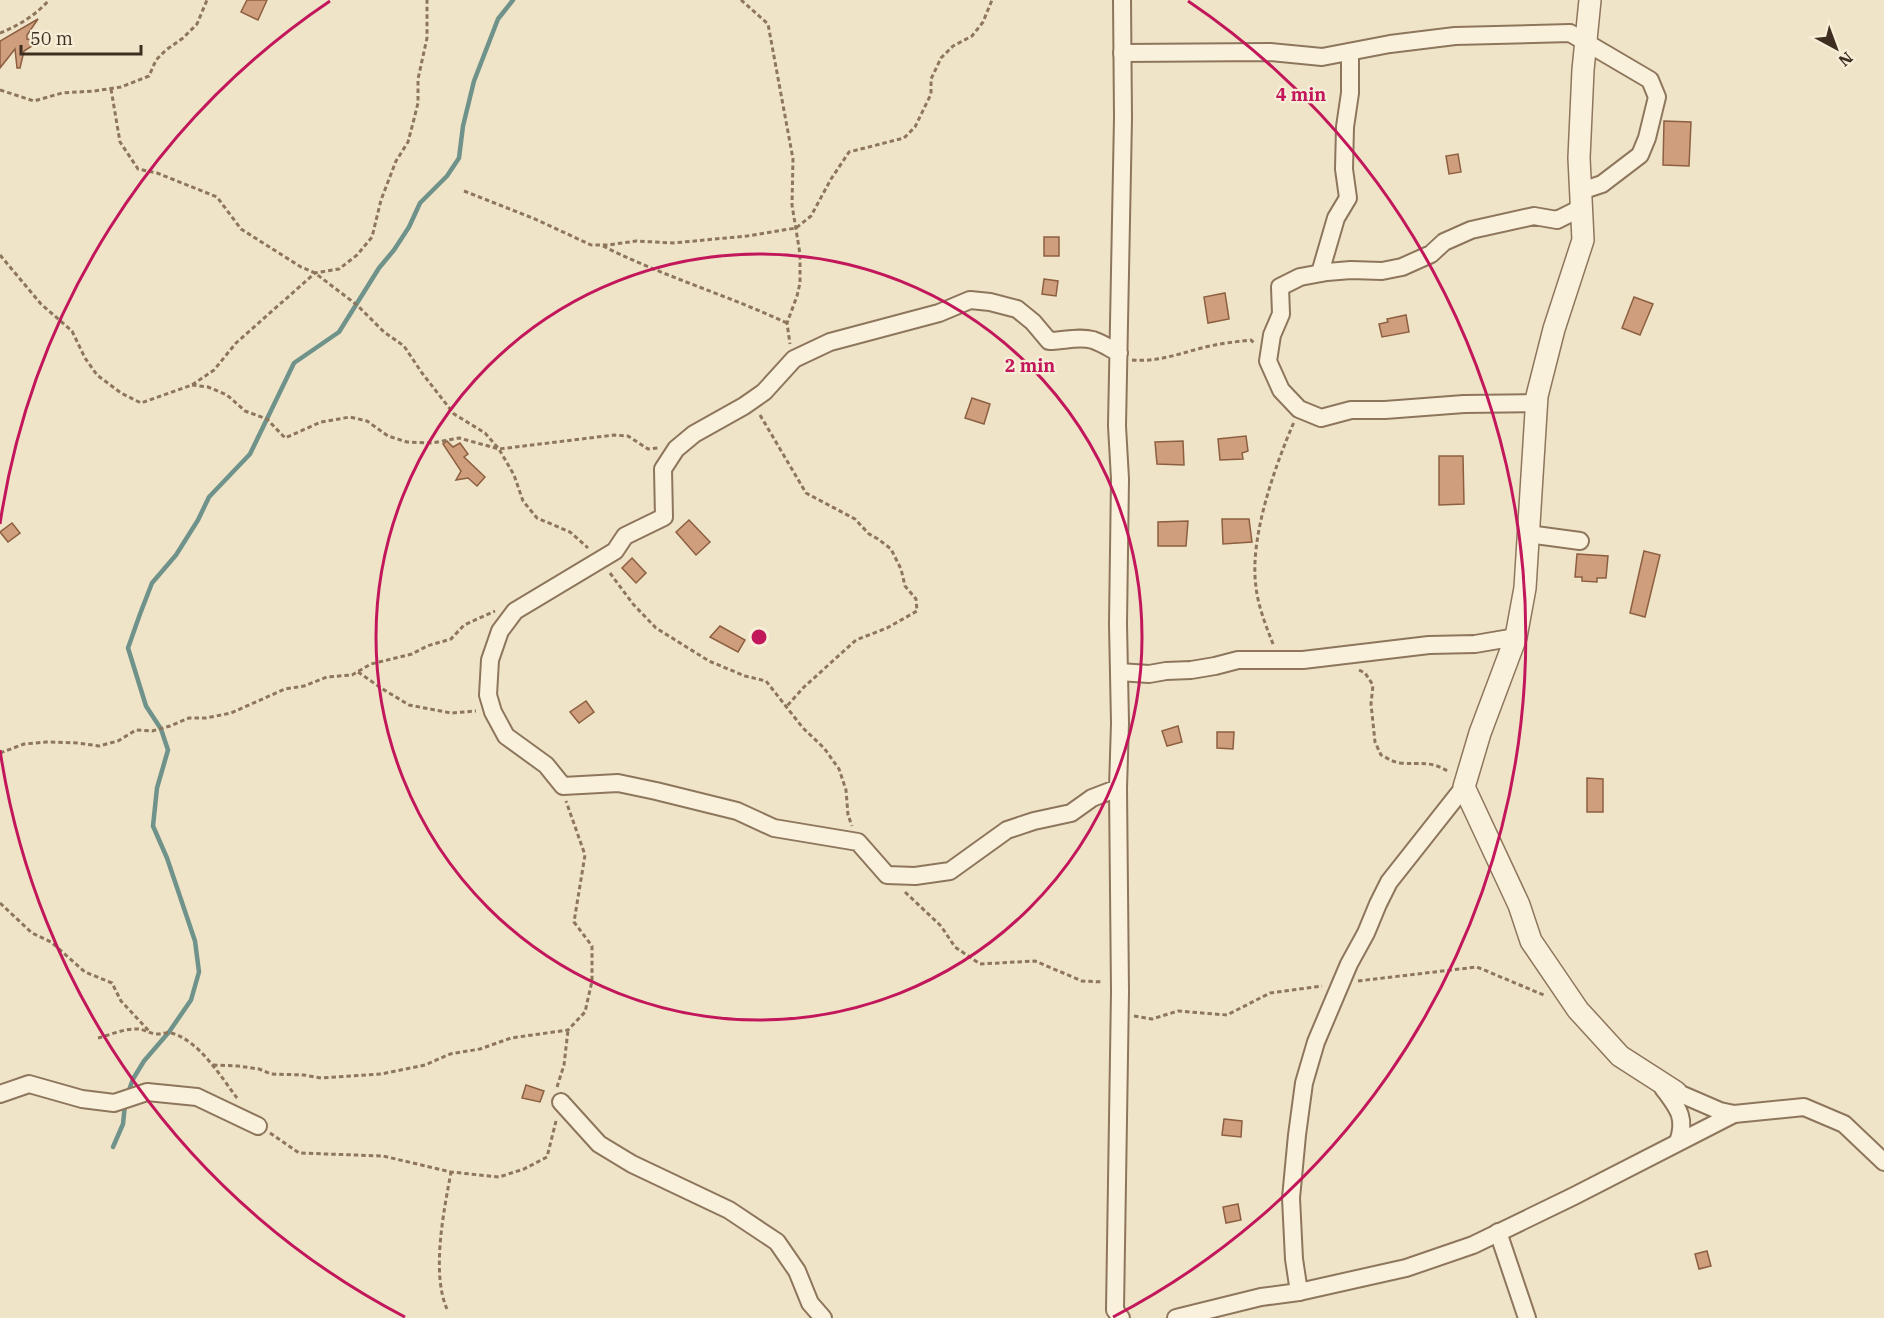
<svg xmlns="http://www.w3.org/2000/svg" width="1884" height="1318" font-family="'IBM Plex Serif',serif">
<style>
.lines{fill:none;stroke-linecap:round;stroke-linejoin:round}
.stream{stroke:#6f938a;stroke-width:4.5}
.building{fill:#cf9f7d;stroke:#8d5f41;stroke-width:1.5}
.minor-casing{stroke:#8d765c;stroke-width:20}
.tertiary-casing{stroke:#8d765c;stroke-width:24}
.path{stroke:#8d765c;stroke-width:3;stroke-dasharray:4.5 3;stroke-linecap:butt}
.minor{stroke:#faf1dc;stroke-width:16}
.tertiary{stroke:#faf1dc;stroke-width:21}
.ring{fill:none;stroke:#c2185b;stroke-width:3}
.centre{fill:#c2185b;stroke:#f7eed8;stroke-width:3}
.ring-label{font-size:18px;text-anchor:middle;font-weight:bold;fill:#c2185b;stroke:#f7eed8;stroke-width:4.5;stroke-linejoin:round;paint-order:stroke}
</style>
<rect width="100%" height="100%" fill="#f0e4c8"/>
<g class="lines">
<!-- stream -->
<g class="stream">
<polyline points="128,1093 133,1079 144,1061 169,1032 191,1000 199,972 195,941 167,858 153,826 157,788 168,750 161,729 146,706 128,648 140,614 152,583 176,555 198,520 209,497 250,454 294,363 339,332 379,268 394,250 409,227 420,203 447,176 459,158 463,126 474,81 498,19 513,0"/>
<polyline points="113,1147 123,1124 125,1104"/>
</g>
</g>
<!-- building -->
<g class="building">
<polygon points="247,0 267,0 258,20 241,12"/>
<polygon points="38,19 27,35 27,39 40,41 24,51 20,68 17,68 15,49 0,68 0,41"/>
<polygon points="1664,121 1691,122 1689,166 1663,165"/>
<polygon points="1458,154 1461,172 1449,174 1446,156"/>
<rect x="1044" y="237" width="15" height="19"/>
<polygon points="1044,279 1058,281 1056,296 1042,294"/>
<polygon points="1225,293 1229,319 1208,323 1204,297"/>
<polygon points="1634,297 1653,304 1640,335 1622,328"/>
<polygon points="1406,315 1409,332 1382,337 1379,324 1388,322 1387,319"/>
<polygon points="972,398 990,404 984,424 965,418"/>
<polygon points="1246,436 1248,451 1242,453 1243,459 1220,460 1218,439"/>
<polygon points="447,441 453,447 460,443 468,454 464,457 485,477 477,486 468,478 456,480 461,471 443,444"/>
<polygon points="1183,441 1184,465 1157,464 1155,442"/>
<polygon points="1439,456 1463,456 1464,504 1439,505"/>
<polygon points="1222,519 1249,519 1252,542 1223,544"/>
<polygon points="689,520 710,542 696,555 676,532"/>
<polygon points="1188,521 1186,546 1158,546 1158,522"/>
<polygon points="12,523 20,533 8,542 0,532"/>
<polygon points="1644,551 1660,555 1645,617 1630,613"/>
<polygon points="1577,554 1608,556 1606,578 1597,578 1597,582 1582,581 1582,577 1575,577"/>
<polygon points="632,558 646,573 636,583 622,568"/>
<polygon points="720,626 745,640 738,652 710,637"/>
<polygon points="586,701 594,712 579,723 570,712"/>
<polygon points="1178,726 1182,742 1167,746 1162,731"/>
<polygon points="1217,732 1234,732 1233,749 1217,748"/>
<polygon points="1587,778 1603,779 1603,812 1587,812"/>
<polygon points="526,1085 544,1091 540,1102 522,1098"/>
<polygon points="1224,1119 1242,1121 1241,1137 1222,1135"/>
<polygon points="1238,1204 1241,1220 1226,1223 1223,1207"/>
<polygon points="1707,1251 1711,1266 1699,1269 1695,1254"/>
</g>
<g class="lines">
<defs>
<g id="minor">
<polyline points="1122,53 1270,52 1322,57 1390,44 1455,36 1570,33 1650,80 1657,97 1647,138 1640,155 1602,184 1581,191"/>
<polyline points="1320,273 1336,218 1348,198 1344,169 1345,127 1350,93 1350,52"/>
<path d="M1119 353C1111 349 1102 343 1093 340 1079 336 1063 341 1049 341L1033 322 1017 309 990 302 970 300 939 313 830 342 794 359 764 392 744 406 694 434 676 449 663 469 664 517 625 536 615 551 515 611 500 631 490 660 488 695 493 712 506 736 546 765 563 786 618 783 656 791 737 811 774 828 858 842 887 875 915 876 950 871 1007 830 1034 821 1071 813 1092 798 1118 788 1120 723 1118 624 1120 479 1117 426 1123 118 1122 0"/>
<polyline points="1536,403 1464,404 1385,410 1351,410 1321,418 1299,409 1281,390 1268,361 1272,335 1281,314 1280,287 1300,277 1327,272 1351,270 1382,271 1402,267 1431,254 1444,242 1471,230 1534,216 1557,220 1581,208"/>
<polyline points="1528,534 1580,541"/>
<polyline points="1119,672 1149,674 1166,671 1191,670 1215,666 1238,660 1303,660 1429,645 1475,644 1516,637"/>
<polyline points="1118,788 1120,992 1115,1310 1121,1318"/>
<path d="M1663 1088C1677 1107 1687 1117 1678 1142"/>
<polyline points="1676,1092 1720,1111 1734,1114 1804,1107 1844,1124 1884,1162"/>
<polyline points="0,1094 29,1084 82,1099 114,1103 147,1092 197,1097 258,1126"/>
<polyline points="561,1102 599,1144 632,1164 729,1210 777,1242 797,1271 810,1303 823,1318"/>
<polyline points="1498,1232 1527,1318"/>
<polyline points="1299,1292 1294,1259 1291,1198 1297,1135 1304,1083 1316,1042 1349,964 1366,933 1378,904 1389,882 1464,787"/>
<polyline points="1176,1318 1261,1297 1299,1292 1406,1268 1473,1245 1574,1196 1734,1114"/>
</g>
<polyline id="tertiary" points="1590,0 1583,70 1579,158 1583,240 1554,329 1537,396 1525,588 1516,637 1480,733 1464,787 1519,905 1531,941 1578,1010 1620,1056 1676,1092"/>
</defs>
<!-- minor casing -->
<use href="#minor" class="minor-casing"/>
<!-- tertiary casing -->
<use href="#tertiary" class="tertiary-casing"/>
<!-- path -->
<g class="path">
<polyline points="741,0 768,24 793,159 792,205 800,254 800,283 797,296 787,323 790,344"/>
<path d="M0 33C18 26 36 15 49 0"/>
<polyline points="111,89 120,142 138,169 157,173 217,197 241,229 301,267 315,273 357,305 384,332 404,346 422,373 454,414 485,433 499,449 514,475 523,501 537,518 570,532 588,548"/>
<polyline points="0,90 34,101 62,93 94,91 121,87 149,76 156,60 166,50 183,38 197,24 207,0"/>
<polyline points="464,191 535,219 591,245 608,245 636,241 673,243 747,236 796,228 811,216 831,179 849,152 904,138 915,127 931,94 931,79 941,58 953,46 972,36 983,22 992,0"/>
<path d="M603 246C662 276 727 295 787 323"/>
<polyline points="0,255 41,304 72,331 85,358 97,375 121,393 141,403 192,385 214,370 236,343 315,273 339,269 357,255 372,237 381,200 396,161 408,142 413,123 418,103 418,79 427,38 427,0"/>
<path d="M1132 360C1156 362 1175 355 1198 349 1215 344 1233 342 1251 340L1254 343"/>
<polyline points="192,385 208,387 227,395 245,411 267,419 285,438 321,422 350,417 367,421 388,436 407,442 432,443 459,438 499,449 614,435 628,436 648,449 658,448"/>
<polyline points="760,415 806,493 855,519 869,534 878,539 891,549 901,569 905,586 916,599 917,611 887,628 856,640 804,687 786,707"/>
<polyline points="610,573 633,604 656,628 709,661 745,676 766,681 803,728 824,748 839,769 846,790 848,815 852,826"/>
<path d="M1273 644C1266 626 1258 606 1256 587 1249 538 1275 466 1294 422"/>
<path d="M1359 670 1365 673 1373 685 1371 704 1375 742 1381 755C1387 758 1393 762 1400 763 1420 765 1431 760 1449 772"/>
<polyline points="358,672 381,688 409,705 451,713 476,711"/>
<polyline points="0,753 24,744 47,742 78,743 99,746 118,741 136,730 152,731 170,726 189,718 206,718 231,713 285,689 304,686 327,677 352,675 371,664 412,654 427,646 451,639 464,625 495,611"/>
<polyline points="905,892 941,926 955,947 980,964 1035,961 1082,981 1103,982"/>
<polyline points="0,903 32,933 51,942 85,972 112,983 121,1001 149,1031"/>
<polyline points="1358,981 1477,967 1546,996"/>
<polyline points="1134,1016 1152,1019 1178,1011 1227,1015 1270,993 1322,986"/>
<path d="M98 1038C110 1035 123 1029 135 1029 143 1028 149 1034 157 1034 162 1034 166 1032 171 1033 199 1040 221 1077 237 1098"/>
<polyline points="213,1065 238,1066 259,1069 271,1074 304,1075 321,1078 381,1074 425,1065 450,1054 480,1049 511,1038 568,1030 585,1012 592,981 592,946 574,922 585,855 566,801"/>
<polyline points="557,1087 564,1065 568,1030"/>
<polyline points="270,1133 299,1153 383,1156 451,1172 499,1177 524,1169 547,1157 556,1121"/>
<path d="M447 1309C431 1273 444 1210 451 1172"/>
</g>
<!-- minor -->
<use href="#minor" class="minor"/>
<!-- tertiary -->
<use href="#tertiary" class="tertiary"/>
</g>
<!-- distance rings -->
<g class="ring">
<circle cx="759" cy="637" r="383"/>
<path d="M405 1317A767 767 0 0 1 0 750M0 524A767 767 0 0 1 330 1M1188 1A767 767 0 0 1 1113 1317"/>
</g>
<circle cx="759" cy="637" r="9" class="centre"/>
<g class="ring-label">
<text x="1301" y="101">4 min</text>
<text x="1030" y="372">2 min</text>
</g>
<!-- north arrow -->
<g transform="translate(1836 48) rotate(139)" stroke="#f7eed8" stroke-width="4.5" paint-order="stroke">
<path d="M0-4.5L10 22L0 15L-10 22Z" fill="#3d2e20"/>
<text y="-9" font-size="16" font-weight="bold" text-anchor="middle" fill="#3d2e20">N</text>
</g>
<!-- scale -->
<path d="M21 45v9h120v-9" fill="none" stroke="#3d2e20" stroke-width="3"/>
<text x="30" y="45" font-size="18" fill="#3d2e20" stroke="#f7eed8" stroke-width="4.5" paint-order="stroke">50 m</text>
</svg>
